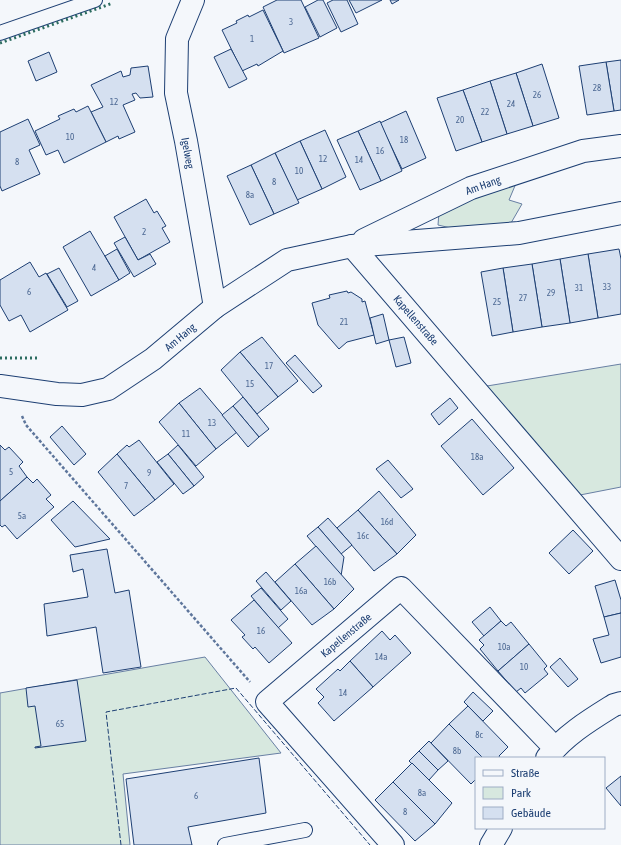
<svg xmlns="http://www.w3.org/2000/svg" width="621" height="845" font-family="'Asap Condensed',sans-serif">
<style>
.green{fill:#d7e8df;stroke:#687fa3}
.building{fill:#d5e0f0;stroke:#1d3f73}
.lines{fill:none;stroke-linecap:round;stroke-linejoin:round}
.lane-casing{stroke:#1d3f73;stroke-width:16}
.street-casing{stroke:#1d3f73;stroke-width:24}
.path{stroke:#5e769c;stroke-width:2.5;stroke-dasharray:3 2;stroke-linecap:butt}
.lane{stroke:#f4f7fb;stroke-width:14}
.street{stroke:#f4f7fb;stroke-width:22}
.hedge{stroke:#2c6c60;stroke-width:3;stroke-dasharray:2 3;stroke-linecap:butt}
.fence{stroke:#1d3f73;stroke-width:1;stroke-dasharray:5 2;stroke-linecap:butt}
.labels{text-anchor:middle;dominant-baseline:central;stroke-width:3;stroke-linejoin:round;paint-order:stroke}
.number-label{font-size:9px;fill:#4b6792}
.street-label{font-size:11px;fill:#1d3f73;stroke:#f4f7fb}
</style>
<rect width="100%" height="100%" fill="#f4f7fb"/>
<!-- green -->
<g class="green">
<polygon points="517,181 509,200 522,204 511,223 455,229 438,225 439,212"/>
<polygon points="621,364 621,487 580,495 487,386"/>
<polygon points="205,657 281,753 123,774 130,845 0,845 0,693"/>
</g>
<!-- building -->
<g class="building">
<polygon points="277,0 301,0 319,38 284,53 263,7"/>
<polygon points="318,0 323,0 337,28 320,37 305,7"/>
<polygon points="333,0 347,0 358,24 341,32 327,3"/>
<polygon points="349,0 382,0 356,13"/>
<polygon points="390,0 399,0 392,4"/>
<polygon points="263,10 283,51 258,66 257,64 242,71 222,30 237,23 236,21 248,15 249,17"/>
<polygon points="231,49 247,79 229,88 214,57"/>
<polygon points="49,52 57,72 36,81 28,61"/>
<polygon points="621,60 621,110 614,111 606,62"/>
<polygon points="606,62 614,111 587,115 579,66"/>
<polygon points="542,64 559,118 533,126 516,73"/>
<polygon points="148,66 153,97 140,98 136,93 132,94 135,100 123,105 135,132 119,139 118,136 106,142 91,112 103,107 91,85 121,71 123,77 130,75 131,68"/>
<polygon points="516,73 533,126 507,134 490,81"/>
<polygon points="490,81 507,134 482,142 463,90"/>
<polygon points="463,90 482,142 456,151 437,98"/>
<polygon points="88,106 106,142 64,163 58,150 46,155 35,131 60,119 58,116 74,109 76,112"/>
<polygon points="406,111 426,158 402,169 380,123"/>
<polygon points="28,119 40,145 29,150 40,174 2,191 0,186 0,132"/>
<polygon points="380,121 402,171 381,181 358,131"/>
<polygon points="325,130 346,177 322,189 300,141"/>
<polygon points="358,131 381,181 360,190 337,140"/>
<polygon points="300,141 322,189 297,200 275,153"/>
<polygon points="275,153 299,203 274,214 251,165"/>
<polygon points="251,165 274,214 250,225 227,176"/>
<polygon points="146,199 154,213 157,211 166,226 162,228 170,242 138,260 114,217"/>
<polygon points="90,231 119,280 91,296 63,247"/>
<polygon points="125,237 138,260 150,254 156,264 134,277 114,243"/>
<polygon points="117,249 130,273 119,280 105,256"/>
<polygon points="619,249 621,259 621,314 598,318 588,254"/>
<polygon points="588,254 598,318 570,323 560,259"/>
<polygon points="560,259 570,323 542,327 532,264"/>
<polygon points="30,262 39,277 46,273 68,310 30,332 21,315 9,321 0,305 0,280"/>
<polygon points="532,264 542,327 513,332 503,268"/>
<polygon points="59,268 78,301 67,307 47,274"/>
<polygon points="503,268 513,332 492,336 481,272"/>
<polygon points="347,291 348,293 351,292 362,299 362,302 365,301 374,335 347,342 339,349 318,325 312,303 330,298 329,295"/>
<polygon points="383,314 389,340 376,344 370,318"/>
<polygon points="262,337 298,381 278,397 240,352"/>
<polygon points="404,337 411,363 396,367 389,340"/>
<polygon points="240,352 278,397 257,414 221,370"/>
<polygon points="295,355 322,386 313,393 286,363"/>
<polygon points="200,388 237,432 216,449 179,403"/>
<polygon points="243,397 269,429 259,437 233,406"/>
<polygon points="450,398 458,408 439,425 431,414"/>
<polygon points="179,403 216,449 196,466 159,422"/>
<polygon points="233,406 259,437 248,447 222,415"/>
<polygon points="472,419 514,468 483,495 441,446"/>
<polygon points="62,426 86,454 74,465 50,437"/>
<polygon points="139,440 174,484 155,500 117,454 127,445 129,447"/>
<polygon points="0,445 5,450 9,447 23,462 19,466 27,477 0,501"/>
<polygon points="178,445 204,477 194,486 168,454"/>
<polygon points="117,454 155,500 134,516 98,472"/>
<polygon points="168,454 194,486 183,494 157,462"/>
<polygon points="388,460 413,489 401,498 376,469"/>
<polygon points="27,477 33,483 37,479 51,495 46,499 54,507 17,539 5,525 2,527 0,525 0,501"/>
<polygon points="379,491 416,535 397,554 358,510"/>
<polygon points="73,501 110,539 75,547 51,520"/>
<polygon points="358,510 397,554 374,571 337,528"/>
<polygon points="328,518 352,545 341,554 318,527"/>
<polygon points="318,527 344,557 341,576 307,536"/>
<polygon points="573,530 593,551 569,574 549,553"/>
<polygon points="316,546 354,589 334,609 295,564"/>
<polygon points="107,549 115,593 129,590 141,667 103,673 96,627 47,636 44,604 88,597 83,569 73,572 70,555"/>
<polygon points="295,564 334,609 312,625 275,582"/>
<polygon points="266,572 291,601 281,610 256,581"/>
<polygon points="615,580 621,600 621,613 604,617 595,586"/>
<polygon points="261,588 288,619 278,628 251,596"/>
<polygon points="254,600 292,643 269,663 255,647 253,649 242,637 245,635 231,620"/>
<polygon points="490,607 501,621 484,636 472,622"/>
<polygon points="621,613 621,657 601,663 593,639 609,635 604,617"/>
<polygon points="501,621 506,626 511,622 529,644 498,671 480,649 484,645 479,640"/>
<polygon points="382,631 390,640 395,635 411,653 373,687 350,661"/>
<polygon points="529,644 547,666 544,669 548,674 525,693 521,688 516,692 498,671"/>
<polygon points="560,658 578,679 568,687 550,667"/>
<polygon points="350,661 373,687 334,721 318,703 324,697 316,689 338,669 340,671"/>
<polygon points="77,680 86,741 35,748 35,747 41,746 35,706 28,707 26,688"/>
<polygon points="473,692 493,711 483,721 464,702"/>
<polygon points="468,706 508,747 499,756 500,758 483,758 449,724"/>
<polygon points="449,724 483,758 476,758 476,779 471,784 431,743"/>
<polygon points="429,741 448,761 438,770 419,751"/>
<polygon points="419,751 438,770 429,780 409,761"/>
<polygon points="259,758 266,813 188,827 192,845 134,845 126,779"/>
<polygon points="412,763 452,803 435,824 393,782"/>
<polygon points="621,776 621,806 606,788"/>
<polygon points="393,782 435,824 415,841 375,800"/>
</g>
<g class="lines">
<defs>
<g id="lane">
<polyline points="0,33 95,0"/>
<polyline points="225,845 305,830"/>
</g>
<g id="street">
<polyline points="193,0 177,39 176,93 186,141 215,307"/>
<polyline points="364,240 471,188 583,151 621,146"/>
<polyline points="352,246 621,559"/>
<polyline points="0,386 57,394 82,395 108,389 153,359 215,307 287,260 352,246 519,233 621,213"/>
<path d="M547 758C565 735 590 720 614 705L621 703"/>
<polyline points="393,845 267,702 401,588 555,748"/>
<polyline points="491,845 501,828"/>
</g>
</defs>
<!-- lane casing -->
<use href="#lane" class="lane-casing"/>
<!-- street casing -->
<use href="#street" class="street-casing"/>
<!-- path -->
<polyline class="path" points="22,416 26,425 250,682"/>
<!-- lane -->
<use href="#lane" class="lane"/>
<!-- street -->
<use href="#street" class="street"/>
<!-- hedge -->
<g class="hedge">
<polyline points="0,43 113,3"/>
<polyline points="0,358 40,358"/>
</g>
<!-- fence -->
<polyline class="fence" points="121,845 106,712 236,688 370,845"/>
</g>
<g class="labels">
<!-- number labels -->
<g class="number-label">
<text x="291" y="22">3</text>
<text x="252" y="39">1</text>
<text x="597" y="88">28</text>
<text x="537" y="95">26</text>
<text x="114" y="102">12</text>
<text x="511" y="104">24</text>
<text x="485" y="112">22</text>
<text x="460" y="120">20</text>
<text x="70" y="137">10</text>
<text x="404" y="140">18</text>
<text x="380" y="151">16</text>
<text x="323" y="159">12</text>
<text x="359" y="160">14</text>
<text x="17" y="162">8</text>
<text x="299" y="171">10</text>
<text x="274" y="182">8</text>
<text x="250" y="195">8a</text>
<text x="144" y="232">2</text>
<text x="94" y="268">4</text>
<text x="607" y="287">33</text>
<text x="579" y="288">31</text>
<text x="29" y="292">6</text>
<text x="551" y="293">29</text>
<text x="523" y="298">27</text>
<text x="497" y="302">25</text>
<text x="344" y="322">21</text>
<text x="269" y="366">17</text>
<text x="250" y="384">15</text>
<text x="212" y="423">13</text>
<text x="186" y="434">11</text>
<text x="477" y="457">18a</text>
<text x="11" y="472">5</text>
<text x="149" y="473">9</text>
<text x="126" y="486">7</text>
<text x="22" y="516">5a</text>
<text x="387" y="522">16d</text>
<text x="363" y="536">16c</text>
<text x="330" y="582">16b</text>
<text x="301" y="591">16a</text>
<text x="261" y="631">16</text>
<text x="504" y="647">10a</text>
<text x="381" y="657">14a</text>
<text x="524" y="667">10</text>
<text x="343" y="693">14</text>
<text x="60" y="724">65</text>
<text x="479" y="735">8c</text>
<text x="457" y="751">8b</text>
<text x="422" y="793">8a</text>
<text x="196" y="796">6</text>
<text x="405" y="812">8</text>
</g>
<!-- street labels -->
<g class="street-label">
<text transform="translate(188 153) rotate(80)">Igelweg</text>
<text transform="translate(483 185) rotate(-20)">Am Hang</text>
<text transform="translate(416 320) rotate(49)">Kapellenstraße</text>
<text transform="translate(180 337) rotate(-40)">Am Hang</text>
<text transform="translate(346 635) rotate(-40)">Kapellenstraße</text>
</g>
</g>
<!-- legend -->
<rect x="475" y="757" width="130" height="72" fill="#f4f7fb" stroke="#9eadc5"/>
<rect x="483" y="770" width="20" height="6" fill="#f4f7fb" stroke="#9eadc5"/>
<text x="511" y="777" font-size="12" fill="#1d3f73">Straße</text>
<rect x="483" y="787" width="20" height="12" fill="#d7e8df" stroke="#9eadc5"/>
<text x="511" y="797" font-size="12" fill="#1d3f73">Park</text>
<rect x="483" y="807" width="20" height="12" fill="#d5e0f0" stroke="#9eadc5"/>
<text x="511" y="817" font-size="12" fill="#1d3f73">Gebäude</text>
</svg>
